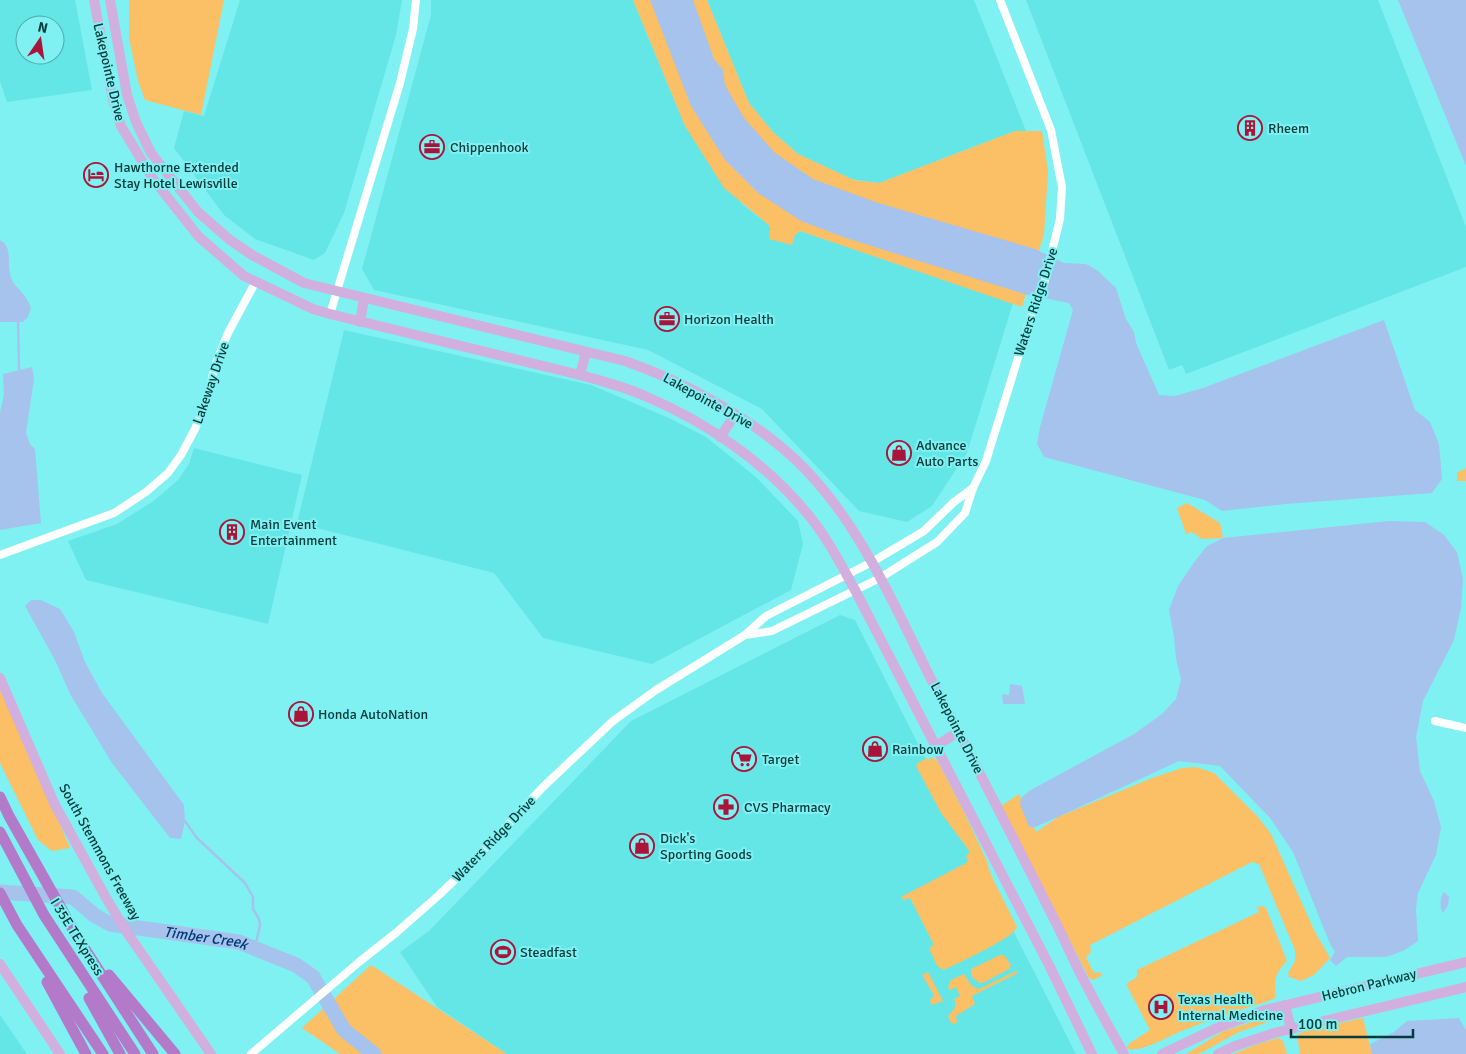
<svg xmlns="http://www.w3.org/2000/svg" width="1466" height="1054" font-family="Signika,sans-serif">
<style>
.built{fill:#64e6e7;fill-rule:evenodd}
.green{fill:#fbbf65}
.water{fill:#a5c3ec}
.lines{fill:none;stroke-linecap:round;stroke-linejoin:round}
.stream{stroke:#a5c3ec;stroke-width:2.5}
.river{stroke:#a5c3ec;stroke-width:15}
.minor{stroke:#fff;stroke-width:8}
.major{stroke:#d1afdf;stroke-width:10}
.highway{stroke:#b27ac9;stroke-width:11}
.labels{text-anchor:middle;dominant-baseline:central;stroke-width:4;stroke-linejoin:round;paint-order:stroke}
.street-label{font-size:14px;fill:#053b3b;stroke:#80f1f2}
.poi-label{font-size:14px;fill:#053b3b;stroke:#80f1f2;text-anchor:start}
.water-label{font-size:15px;font-style:italic;fill:#013977;stroke:#80f1f2}
</style>
<rect width="100%" height="100%" fill="#80f1f2"/>
<!-- built -->
<g class="built">
<path d="M0 0H75L92 90 7 102 0 81ZM25 25H55V55H25Z"/>
<polygon points="240,0 402,0 396,35 344,213 325,253 314,260 255,239 224,215 174,148 184,111 204,116"/>
<polygon points="431,0 633,0 685,126 742,204 770,226 795,235 800,231 1013,303 967,453 932,506 907,522 859,511 762,409 648,350 374,290 362,269 431,15"/>
<polygon points="707,0 974,0 1026,131 1015,131 879,183 851,179 798,154 773,132 749,103"/>
<polygon points="1026,0 1378,0 1466,227 1466,267 1186,374 1182,365 1169,370"/>
<polygon points="344,330 591,385 669,418 706,437 756,477 798,521 803,544 791,590 652,664 543,638 494,573 297,523"/>
<polygon points="194,448 302,475 268,624 86,580 68,541 117,524 155,500 178,480 189,464"/>
<polygon points="840,615 855,620 1076,1054 507,1054 437,1007 400,952 429,931 631,721"/>
<polygon points="0,1015 27,1054 0,1054"/>
</g>
<!-- green -->
<g class="green">
<polygon points="129,0 224,0 201,115 145,100 138,81 129,38"/>
<polygon points="633,0 707,0 749,103 773,132 798,154 854,180 879,183 1015,131 1042,131 1048,171 1044,234 1022,307 800,231 795,235 792,245 769,239 770,226 724,188 685,126"/>
<polygon points="1466,468 1466,481 1457,481 1457,473"/>
<polygon points="1187,503 1220,523 1223,538 1202,539 1192,532 1186,534 1177,508"/>
<polygon points="0,684 70,848 52,851 38,840 0,763"/>
<path d="M930 757 937 760 962 808 986 859 991 875 1017 927C1014 938 958 963 944 970L937 966 929 948 934 945 910 898 904 900 901 897 968 862 966 856 970 852 941 813 916 766 918 763 927 758 929 761Z"/>
<polygon points="1196,767 1214,773 1258,817 1271,834 1314,930 1330,958 1314,975 1301,981 1289,977 1288,973 1295,961 1295,950 1259,864 1252,862 1090,945 1091,952 1086,957 1094,973 1099,972 1103,975 1093,980 1089,978 1001,806 1019,794 1036,832 1058,817 1152,778 1182,768"/>
<path d="M1262 906 1266 908 1287 961C1281 967 1274 977 1275 984 1275 990 1276 992 1275 998 1266 1003 1255 1005 1246 1008 1223 1016 1200 1023 1177 1033 1164 1039 1138 1054 1126 1048L1130 1043 1150 1030 1126 984 1137 977V970L1259 912 1257 907Z"/>
<polygon points="1000,955 1004,955 1011,965 1009,969 983,983 979,983 971,976 971,969"/>
<polygon points="371,965 507,1054 340,1054 302,1028"/>
<path d="M1016 971 1018 973 972 996 975 1004 956 1016 957 1022 955 1024 951 1023 948 1016C953 1011 958 1006 954 999L960 996 956 987 950 990 948 987 951 980 964 974 972 986 979 989Z"/>
<polygon points="928,972 943,1001 932,1005 930,1001 934,995 922,975"/>
<polygon points="1271,1016 1274,1016 1274,1020 1239,1032 1199,1054 1186,1054 1224,1031"/>
<polygon points="1363,1018 1372,1054 1300,1054 1297,1035 1305,1031"/>
<polygon points="1278,1038 1283,1041 1287,1054 1233,1054 1258,1044"/>
</g>
<!-- water -->
<g class="water">
<polygon points="650,0 693,0 714,59 723,70 725,85 744,118 775,153 813,179 875,202 1035,249 1064,263 1086,264 1097,270 1116,288 1126,319 1134,332 1136,343 1159,395 1175,396 1203,388 1384,320 1415,410 1430,422 1439,444 1442,479 1432,493 1286,504 1222,511 1205,500 1044,457 1037,444 1040,427 1073,310 1069,303 1024,294 843,237 801,221 758,193 725,160 691,106"/>
<polygon points="1398,0 1466,0 1466,166"/>
<path d="M0 240C13 247 7 263 10 274 12 284 18 287 23 294 27 298 29 304 31 308L28 317 23 322H0Z"/>
<polygon points="32,367 34,379 26,433 30,444 35,449 41,523 0,530 0,413 4,394 3,374"/>
<polygon points="1389,521 1425,522 1444,535 1457,552 1463,579 1461,608 1454,640 1423,701 1416,737 1420,771 1434,801 1441,827 1436,855 1418,893 1416,909 1418,941 1403,951 1386,957 1347,957 1336,966 1330,960 1335,952 1330,944 1293,852 1270,818 1220,766 1179,761 1058,817 1035,827 1029,827 1020,804 1021,798 1029,791 1134,734 1162,714 1176,699 1181,679 1176,659 1174,637 1169,610 1178,586 1195,561 1207,546 1223,538"/>
<polygon points="31,600 41,600 60,609 74,632 85,662 102,693 184,805 185,821 181,839 170,838 112,763 70,694 55,660 25,606"/>
<polygon points="1010,684 1022,686 1025,704 1003,704 1002,694 1009,695"/>
<path d="M1444 892 1449 897 1448 905 1443 913C1439 907 1440 897 1444 892Z"/>
<polygon points="1459,1018 1466,1030 1466,1054 1372,1054 1370,1044 1394,1032 1407,1021"/>
</g>
<g class="lines">
<!-- stream -->
<g class="stream">
<polyline points="18,322 19,370"/>
<polyline points="185,821 196,837 245,883 253,897 253,909 259,919 260,925 255,948"/>
</g>
<!-- river -->
<path class="river" id="s1" d="M0 892 73 897 94 915 110 924 239 942 296 965 313 977 344 1030 374 1054"/>
<!-- minor -->
<g class="minor">
<polyline points="330,314 400,83 413,29 416,0"/>
<polyline points="0,555 114,513 146,492 168,473 181,455 195,429 207,399 215,365 228,333 255,283"/>
<polyline points="745,635 772,631 880,578 937,542 965,513 973,488 986,461 1031,316 1043,288 1060,219 1062,187 1051,130 1000,0"/>
<polyline points="1435,721 1466,728"/>
<polyline points="251,1054 359,962 397,932 439,895 464,871 543,787 613,721 656,690 745,635 766,616 872,562 924,531 954,502 973,488"/>
</g>
<!-- major -->
<g class="major">
<path d="M94 0 113 100 121 126 153 179 199 237 244 276 313 309 330 314 580 375C602 381 625 387 645 396 709 423 771 466 814 522 830 543 842 566 855 590L1049 965 1092 1054"/>
<path d="M110 0 127 95 136 122 151 153 198 212 230 240 252 255 304 283 625 361C685 382 750 417 796 460 860 521 895 608 934 685 974 762 1014 839 1053 917 1065 940 1075 965 1088 988 1099 1010 1112 1032 1124 1054"/>
<polyline points="360,322 364,299"/>
<polyline points="580,375 586,352"/>
<polyline points="720,437 735,415"/>
<polyline points="0,678 55,805 105,896 126,931 211,1054"/>
<polyline points="936,746 958,732"/>
<polyline points="0,964 60,1054"/>
<polyline points="1285,1005 1291,1029"/>
<polyline points="1162,1054 1217,1028 1265,1010 1466,962"/>
<polyline points="1218,1054 1235,1046 1274,1033 1466,987"/>
</g>
<!-- highway -->
<g class="highway">
<polyline points="0,797 9,816 79,940 153,1054"/>
<polyline points="0,832 44,915 135,1054"/>
<polyline points="0,893 17,925 103,1054"/>
<polyline points="109,975 175,1054"/>
<polyline points="47,982 86,1054"/>
<polyline points="89,998 120,1054"/>
</g>
</g>
<!-- icons -->
<defs>
<symbol id="building-ring" viewBox="-11 -11 22 22"><circle r="9.5" fill="#80f1f2" stroke="#aa1438" stroke-width="1.5"/><path d="M-4-6H4V6H1V3H-1V6H-4ZM-2.5-4.3h1.7v1.8h-1.7ZM.8-4.3h1.7v1.8H.8ZM-2.5-1h1.7V.8h-1.7ZM.8-1h1.7V.8H.8Z" fill="#aa1438"/></symbol>
<symbol id="office-ring" viewBox="-11 -11 22 22"><circle r="9.5" fill="#80f1f2" stroke="#aa1438" stroke-width="1.5"/><path d="M-6-3h4V-5.5h4V-3h4V5H-6ZM-1-4.5V-3h2v-1.5ZM-6 0V1H6V0Z" fill="#aa1438"/></symbol>
<symbol id="hotel-ring" viewBox="-11 -11 22 22"><circle r="9.5" fill="#80f1f2" stroke="#aa1438" stroke-width="1.5"/><path d="M-6-4.5h1.5V1H6V5H4.5V3h-9V5H-6ZM-4 0a1.8 1.8 0 1 1 3.6 0ZM.5 0V-2.5h3Q6-2.5 6 0Z" fill="#aa1438"/></symbol>
<symbol id="shop-ring" viewBox="-11 -11 22 22"><circle r="9.5" fill="#80f1f2" stroke="#aa1438" stroke-width="1.5"/><path d="M-5-2.5h2.3a2.7 3.5 0 0 1 5.4 0H5L5.5 6h-11ZM-1.5-2.5h3a1.5 2.3 0 0 0-3 0Z" fill="#aa1438"/></symbol>
<symbol id="supermarket-ring" viewBox="-11 -11 22 22"><circle r="9.5" fill="#80f1f2" stroke="#aa1438" stroke-width="1.5"/><path d="M-6-5.5h2.5l.6 2H6L4.5 2H-2.5L-4.4-4H-6ZM-1.5 3.2a1.3 1.3 0 1 0 .1 0ZM3 3.2a1.3 1.3 0 1 0 .1 0Z" fill="#aa1438"/></symbol>
<symbol id="pharmacy-ring" viewBox="-11 -11 22 22"><circle r="9.5" fill="#80f1f2" stroke="#aa1438" stroke-width="1.5"/><path d="M-2-6h4v4h4v4h-4v4h-4v-4h-4v-4h4Z" fill="#aa1438"/></symbol>
<symbol id="stadium-ring" viewBox="-11 -11 22 22"><circle r="9.5" fill="#80f1f2" stroke="#aa1438" stroke-width="1.5"/><path d="M0-5a6.5 5 0 1 0 0 10a6.5 5 0 1 0 0-10ZM-3.5-1.8h7v3.6h-7Z" fill="#aa1438"/></symbol>
<symbol id="hospital-ring" viewBox="-11 -11 22 22"><circle r="9.5" fill="#80f1f2" stroke="#aa1438" stroke-width="1.5"/><path d="M-5-5h3v3.5h4V-5h3V5h-3V1.5h-4V5h-3Z" fill="#aa1438"/></symbol>
</defs>
<g fill-rule="evenodd">
<use href="#building-ring" x="1236" y="114" width="28" height="28"/>
<use href="#office-ring" x="418" y="133" width="28" height="28"/>
<use href="#hotel-ring" x="82" y="161" width="28" height="28"/>
<use href="#office-ring" x="653" y="305" width="28" height="28"/>
<use href="#shop-ring" x="885" y="439" width="28" height="28"/>
<use href="#building-ring" x="218" y="518" width="28" height="28"/>
<use href="#shop-ring" x="287" y="700" width="28" height="28"/>
<use href="#shop-ring" x="861" y="735" width="28" height="28"/>
<use href="#supermarket-ring" x="730" y="745" width="28" height="28"/>
<use href="#pharmacy-ring" x="712" y="793" width="28" height="28"/>
<use href="#shop-ring" x="628" y="832" width="28" height="28"/>
<use href="#stadium-ring" x="489" y="938" width="28" height="28"/>
<use href="#hospital-ring" x="1147" y="993" width="28" height="28"/>
</g>
<g class="labels">
<!-- street labels -->
<g class="street-label">
<text transform="translate(109 72) rotate(77)">Lakepointe Drive</text>
<text transform="translate(1036 302) rotate(-72)">Waters Ridge Drive</text>
<text transform="translate(211 383) rotate(-71)">Lakeway Drive</text>
<text transform="translate(708 401) rotate(29)">Lakepointe Drive</text>
<text transform="translate(957 728) rotate(63)">Lakepointe Drive</text>
<text transform="translate(494 839) rotate(-46)">Waters Ridge Drive</text>
<text transform="translate(100 852) rotate(61)">South Stemmons Freeway</text>
<text transform="translate(77 937) rotate(58)">I 35E TEXpress</text>
<text transform="translate(1369 985) rotate(-14)">Hebron Parkway</text>
</g>
<!-- poi labels -->
<g class="poi-label">
<text x="1268" y="128">Rheem</text>
<text x="450" y="147">Chippenhook</text>
<text x="114" y="167">Hawthorne Extended<tspan x="114" dy="16">Stay Hotel Lewisville</tspan></text>
<text x="684" y="319">Horizon Health</text>
<text x="916" y="445">Advance<tspan x="916" dy="16">Auto Parts</tspan></text>
<text x="250" y="524">Main Event<tspan x="250" dy="16">Entertainment</tspan></text>
<text x="318" y="714">Honda AutoNation</text>
<text x="892" y="749">Rainbow</text>
<text x="762" y="759">Target</text>
<text x="744" y="807">CVS Pharmacy</text>
<text x="660" y="838">Dick's<tspan x="660" dy="16">Sporting Goods</tspan></text>
<text x="520" y="952">Steadfast</text>
<text x="1178" y="999">Texas Health<tspan x="1178" dy="16">Internal Medicine</tspan></text>
</g>
<!-- water labels -->
<g class="water-label">
<text stroke="none"><textPath href="#s1" startOffset="216">Timber Creek</textPath></text>
</g>
</g>
<!-- north arrow -->
<g transform="translate(40 40) rotate(13)"><circle r="24" fill="#80f1f2" stroke="#4fa8a9"/>
<path d="M0-4L9 19L0 12L-9 19Z" fill="#aa1438"/>
<text y="-8" font-size="14" font-weight="bold" text-anchor="middle" fill="#053b3b">N</text>
</g>
<!-- scale -->
<path d="M1291 1029v8h122v-8" fill="none" stroke="#053b3b" stroke-width="2.5"/>
<text x="1298" y="1029" font-size="15" fill="#053b3b" stroke="#80f1f2" stroke-width="4" paint-order="stroke">100 m</text>
</svg>
